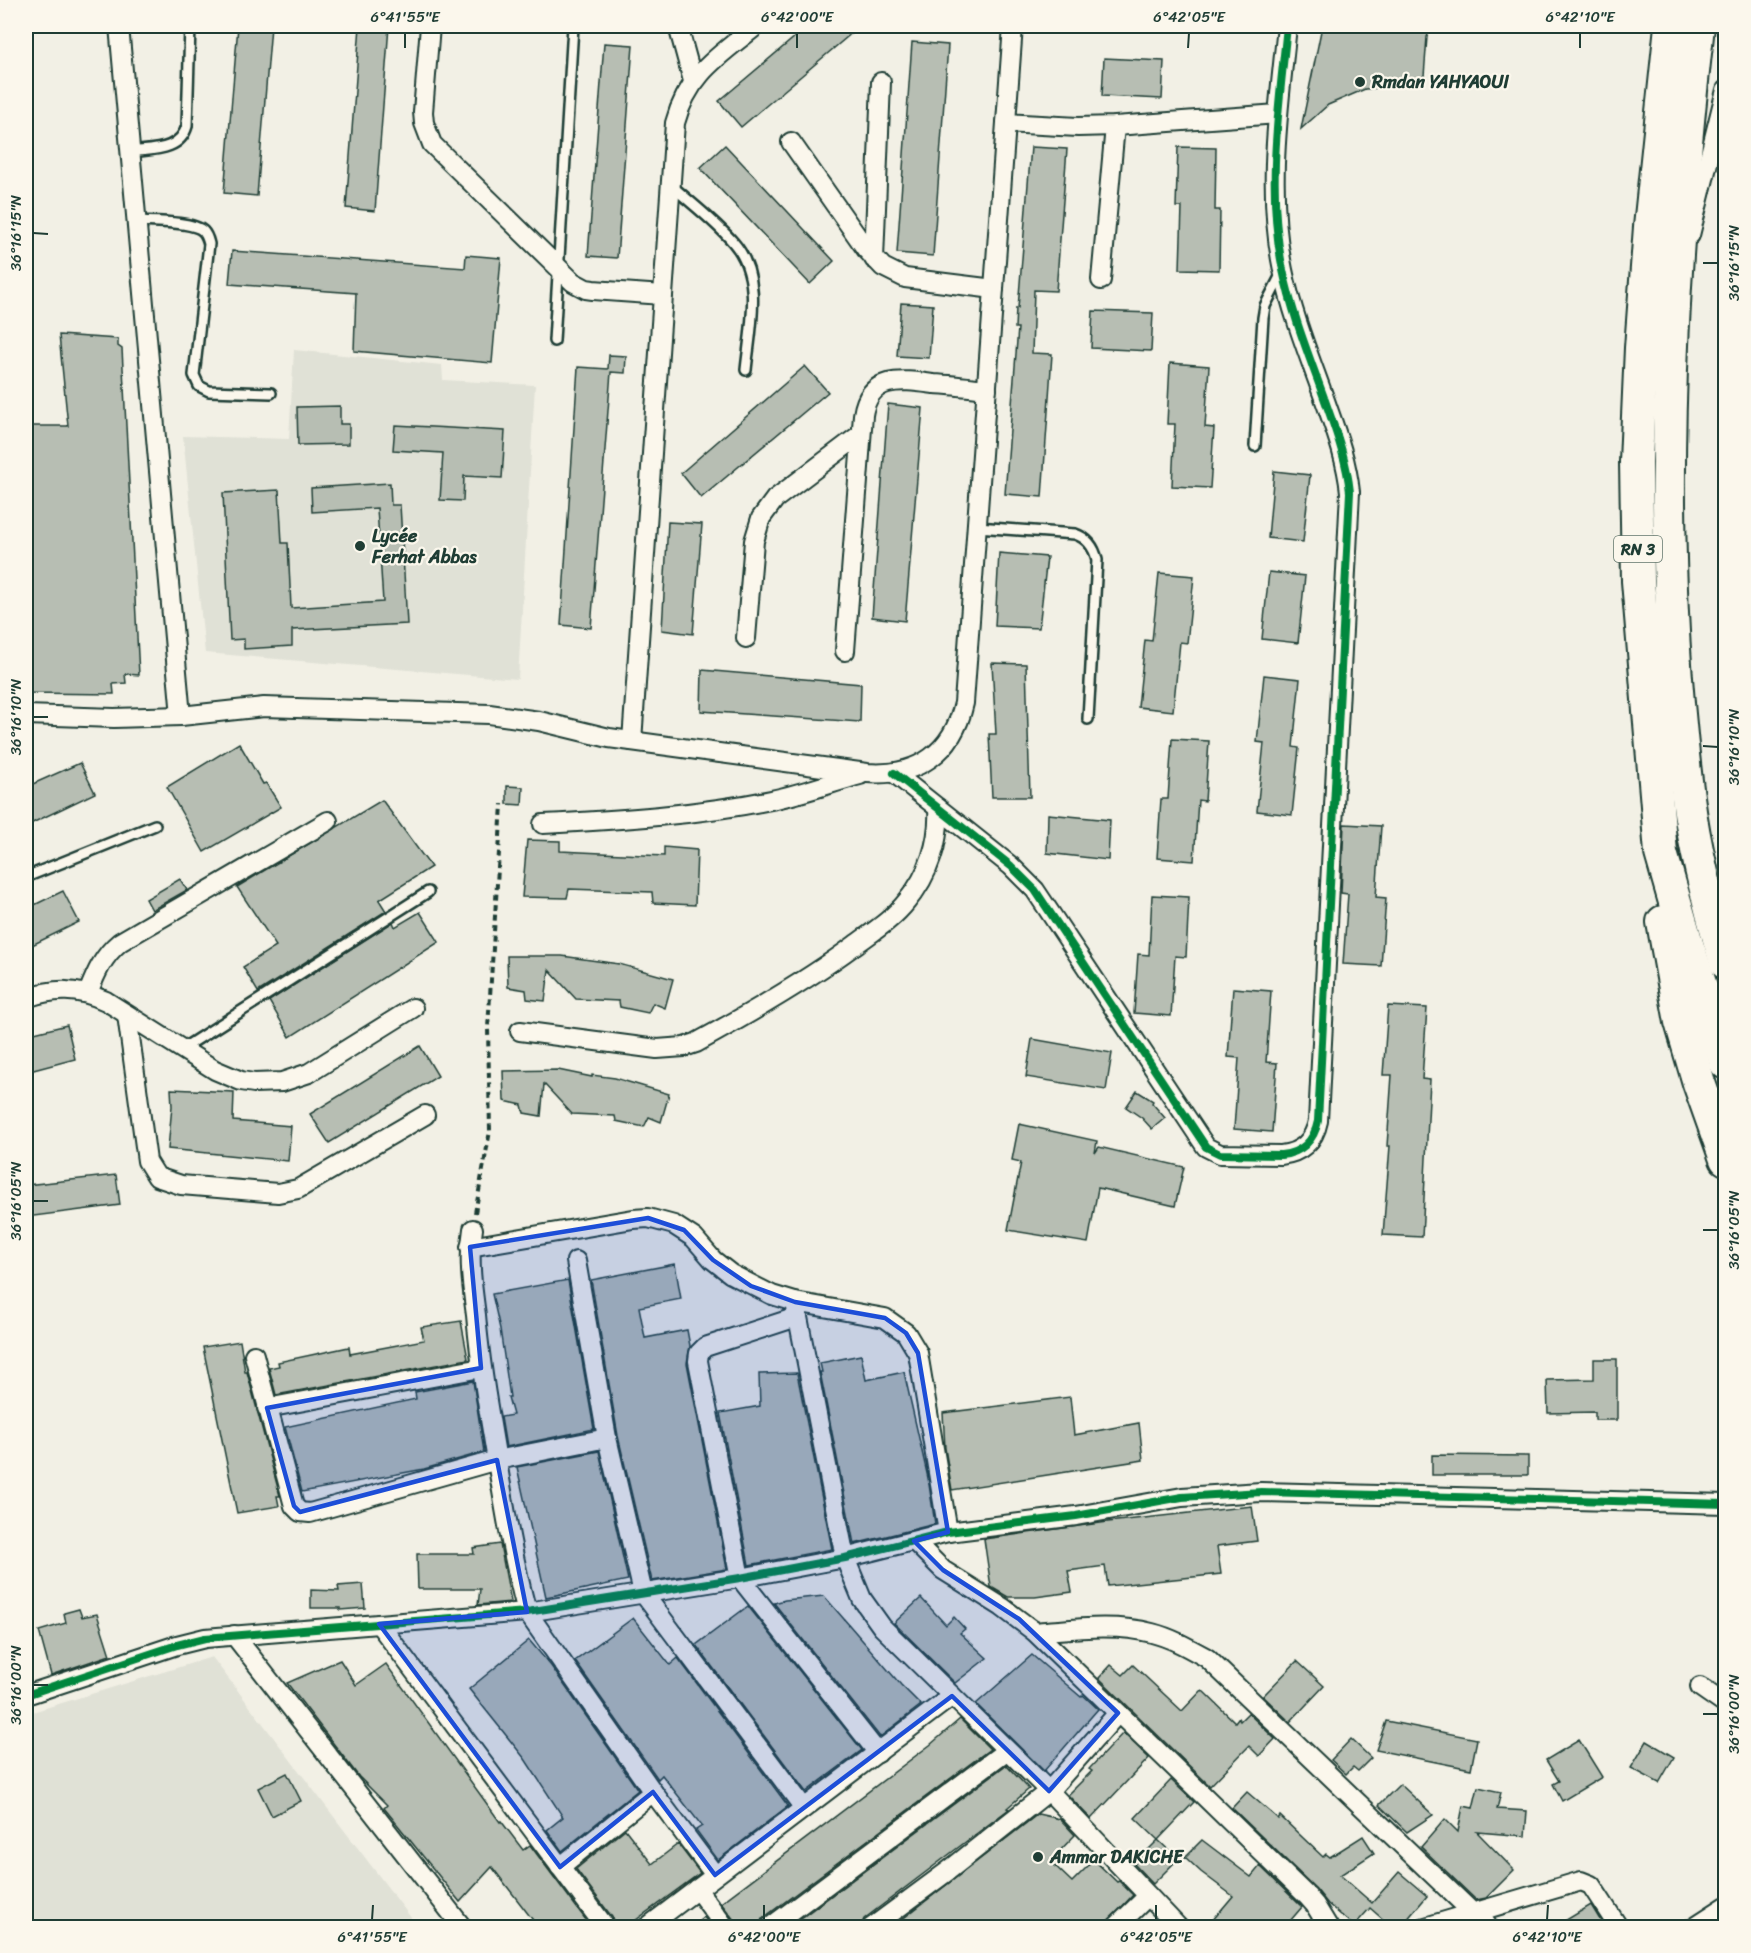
<svg xmlns="http://www.w3.org/2000/svg" width="1751" height="1953" font-family="Sriracha,sans-serif">
<style>
.built{fill:#e0e1d6}
.building{fill:#b7beb3;stroke:#1f3d34;stroke-width:1.5}
.lines{fill:none;stroke-linecap:round;stroke-linejoin:round}
.lane-casing{stroke:#1f3d34;stroke-width:14}
.street-casing{stroke:#1f3d34;stroke-width:22}
.highway-casing{stroke:#1f3d34;stroke-width:36}
.path{stroke:#1f3d34;stroke-width:4;stroke-dasharray:6 4.5;stroke-linecap:butt}
.lane{stroke:#fbf7ec;stroke-width:9}
.street{stroke:#fbf7ec;stroke-width:18}
.highway{stroke:#fbf7ec;stroke-width:32}
.cycleway-casing{stroke:#fbf7ec;stroke-width:11}
.cycleway{stroke:#00873e;stroke-width:8}
.marked{fill:#1d4ed8;fill-opacity:0.2;stroke:#1d4ed8;stroke-width:4.5;stroke-linejoin:round}
.ticks{fill:none;stroke:#1f3d34;stroke-width:2}
.poi-dot{fill:#1f3d34;stroke:#fbf7ec;stroke-width:2}
.labels{text-anchor:middle;dominant-baseline:central;stroke-width:4.5;stroke-linejoin:round;paint-order:stroke}
.shield{fill:#fbf7ec;stroke:#61756b;stroke-width:1.5}
.shield-label{font-size:16px;font-weight:bold;fill:#1f3d34}
.poi-label{font-size:18px;font-weight:bold;fill:#1f3d34;stroke:#fbf7ec;text-anchor:start}
.neatline{fill:none;stroke:#1f3d34;stroke-width:2}
.ticks-label{font-size:15px;text-anchor:middle;fill:#1f3d34}
</style>
<rect width="100%" height="100%" fill="#f2f0e5"/>
<filter id="ink" filterUnits="userSpaceOnUse"><feTurbulence type="fractalNoise" baseFrequency=".0167" numOctaves="2"/><feDisplacementMap in="SourceGraphic" scale="12" xChannelSelector="R" yChannelSelector="G"/><feConvolveMatrix kernelMatrix="1 2 1 2 8 2 1 2 1" color-interpolation-filters="sRGB"/></filter>
<g filter="url(#ink)">
<!-- built -->
<g class="built">
<polygon points="294,350 442,365 443,380 535,385 518,679 205,653 183,436 289,439"/>
<polygon points="212,1657 418,1927 26,1928 26,1714"/>
</g>
<!-- building -->
<g class="building">
<polygon points="238,26 271,26 257,196 224,193"/>
<polygon points="360,26 389,26 375,211 346,208"/>
<polygon points="808,26 860,26 741,127 719,101"/>
<polygon points="1322,26 1432,26 1427,37 1424,76 1394,87 1365,89 1328,105 1301,129"/>
<polygon points="912,42 948,45 933,256 897,253"/>
<polygon points="604,43 633,45 617,258 588,256"/>
<polygon points="1104,58 1164,61 1162,99 1102,96"/>
<polygon points="725,145 834,261 810,284 700,168"/>
<polygon points="1031,147 1067,149 1056,291 1034,290 1032,353 1052,354 1042,497 1005,494 1018,328 1015,328 1016,308 1018,308"/>
<polygon points="1178,147 1216,148 1215,210 1220,210 1219,270 1180,269 1182,207 1176,207"/>
<polygon points="232,251 465,268 466,255 501,258 492,363 354,351 356,293 229,284"/>
<polygon points="901,303 933,305 929,358 897,356"/>
<polygon points="1093,311 1153,313 1151,351 1091,348"/>
<polygon points="59,335 118,339 118,346 122,349 139,675 125,674 126,683 113,684 114,694 26,693 26,426 68,426"/>
<polygon points="609,355 626,356 625,373 611,372 591,628 561,625 578,367 608,369"/>
<polygon points="1170,363 1209,366 1205,427 1214,428 1210,488 1172,486 1175,424 1167,424"/>
<polygon points="805,366 828,392 701,498 681,473"/>
<polygon points="888,404 923,408 905,621 872,617"/>
<polygon points="340,406 340,424 349,424 349,444 298,445 297,407"/>
<polygon points="395,425 505,431 502,478 464,476 463,501 440,500 443,453 393,450"/>
<polygon points="1274,471 1310,475 1303,542 1268,538"/>
<polygon points="390,483 391,505 400,505 407,624 292,630 292,646 244,649 244,639 230,640 223,493 279,490 282,543 288,543 291,608 383,602 377,508 312,512 311,488"/>
<polygon points="668,522 702,524 693,634 662,630"/>
<polygon points="999,553 1047,557 1039,628 995,626"/>
<polygon points="1269,572 1305,576 1298,643 1262,639"/>
<polygon points="1159,573 1194,576 1187,643 1180,642 1173,711 1138,707 1145,640 1152,641"/>
<polygon points="992,663 1026,664 1030,797 992,797 989,734 996,734"/>
<polygon points="702,670 861,684 860,722 701,711"/>
<polygon points="1264,675 1300,679 1293,747 1299,748 1292,815 1257,811 1264,743 1257,742"/>
<polygon points="1172,739 1209,741 1205,801 1198,800 1194,861 1157,858 1161,799 1168,799"/>
<polygon points="239,743 263,784 266,783 281,807 204,852 167,787"/>
<polygon points="80,763 95,793 26,826 26,787"/>
<polygon points="507,786 523,787 522,805 507,804"/>
<polygon points="382,800 431,867 379,900 386,911 258,992 243,967 276,946 237,887"/>
<polygon points="1048,814 1110,820 1108,860 1047,853"/>
<polygon points="1344,824 1381,826 1376,897 1386,898 1381,966 1343,964 1348,894 1341,893"/>
<polygon points="527,840 560,841 560,851 664,856 664,847 697,850 695,905 653,903 652,892 569,889 567,898 522,897"/>
<polygon points="180,879 187,890 152,910 146,899"/>
<polygon points="63,891 79,922 26,948 26,909"/>
<polygon points="1152,895 1189,897 1186,957 1175,956 1171,1016 1134,1013 1138,954 1149,955"/>
<polygon points="420,912 439,942 290,1037 269,1001 393,922 395,927"/>
<polygon points="507,956 562,956 619,964 673,979 665,1008 653,1003 648,1013 620,1007 619,1001 576,999 549,970 545,1001 527,999 526,990 508,987"/>
<polygon points="1233,988 1271,991 1266,1062 1277,1063 1272,1132 1234,1129 1239,1058 1228,1057"/>
<polygon points="1388,1006 1427,1008 1422,1079 1430,1080 1422,1237 1383,1235 1390,1146 1387,1146 1392,1075 1383,1075"/>
<polygon points="67,1025 75,1059 26,1072 26,1035"/>
<polygon points="1032,1039 1112,1053 1106,1090 1026,1077"/>
<polygon points="420,1046 438,1076 329,1143 310,1114"/>
<polygon points="558,1070 592,1077 592,1075 615,1078 669,1094 661,1122 649,1117 644,1127 616,1121 615,1116 572,1114 544,1084 541,1116 524,1113 522,1105 504,1101 503,1071"/>
<polygon points="171,1089 234,1092 233,1121 291,1126 288,1161 168,1149 172,1106"/>
<polygon points="1137,1091 1153,1101 1152,1103 1165,1118 1152,1129 1142,1118 1126,1107"/>
<polygon points="1019,1124 1097,1141 1095,1153 1099,1147 1184,1167 1175,1206 1098,1188 1088,1243 1008,1230 1021,1162 1012,1160"/>
<polygon points="116,1175 120,1205 26,1217 26,1185"/>
<polygon points="675,1264 681,1299 639,1307 645,1338 687,1330 690,1346 687,1363 727,1569 652,1581 618,1436 591,1280"/>
<polygon points="568,1280 594,1429 506,1447 501,1417 513,1415 508,1397 510,1397 500,1329 492,1294"/>
<polygon points="461,1321 468,1359 276,1395 269,1368 279,1366 278,1362 349,1347 350,1354 424,1340 421,1327"/>
<polygon points="240,1341 245,1372 247,1372 280,1496 277,1496 279,1506 237,1513 203,1347"/>
<polygon points="861,1355 866,1380 904,1372 928,1478 935,1524 854,1544 820,1372 822,1372 820,1363"/>
<polygon points="1594,1359 1617,1359 1617,1420 1595,1420 1595,1412 1548,1413 1547,1380 1594,1379"/>
<polygon points="797,1373 832,1549 749,1565 720,1413 760,1406 759,1374"/>
<polygon points="473,1381 484,1452 424,1469 302,1492 285,1427 416,1399 415,1392"/>
<polygon points="1070,1397 1074,1435 1139,1423 1143,1460 952,1490 945,1448 943,1413"/>
<polygon points="599,1451 628,1580 546,1597 517,1467"/>
<polygon points="1432,1455 1528,1456 1528,1475 1432,1475"/>
<polygon points="1252,1506 1257,1541 1217,1546 1221,1574 1108,1586 1105,1566 1068,1571 1072,1592 1035,1597 1008,1597 991,1587 984,1539 1108,1522"/>
<polygon points="500,1544 511,1602 478,1605 480,1589 418,1589 417,1554 474,1554 473,1548"/>
<polygon points="363,1584 365,1608 340,1610 340,1608 311,1608 311,1590 339,1591 338,1586"/>
<polygon points="824,1596 901,1685 921,1705 880,1737 774,1603 785,1600"/>
<polygon points="921,1598 946,1625 954,1617 965,1629 960,1633 987,1658 955,1683 894,1623"/>
<polygon points="748,1606 862,1750 806,1792 696,1645"/>
<polygon points="79,1609 82,1617 97,1614 110,1655 51,1675 39,1631 66,1623 64,1613"/>
<polygon points="633,1618 670,1665 678,1658 788,1806 718,1860 696,1830 702,1826 662,1775 658,1779 575,1661"/>
<polygon points="529,1640 551,1666 638,1790 562,1851 547,1830 563,1817 525,1759 469,1689"/>
<polygon points="1032,1655 1081,1697 1083,1695 1098,1709 1044,1771 976,1704"/>
<polygon points="340,1660 356,1685 386,1664 500,1822 501,1821 523,1850 530,1845 592,1928 539,1928 492,1867 460,1902 384,1808 387,1805 359,1777 287,1683"/>
<polygon points="1297,1661 1324,1686 1290,1722 1263,1696"/>
<polygon points="1111,1665 1123,1675 1133,1665 1182,1711 1202,1690 1235,1722 1238,1718 1240,1721 1248,1713 1275,1739 1259,1756 1249,1746 1210,1786 1099,1678"/>
<polygon points="960,1719 990,1749 762,1919 758,1928 737,1928 735,1921 721,1903 930,1745"/>
<polygon points="1386,1721 1477,1739 1471,1769 1376,1750"/>
<polygon points="1123,1733 1149,1758 1091,1819 1068,1795 1092,1771 1089,1769"/>
<polygon points="1351,1739 1371,1758 1358,1771 1353,1767 1346,1774 1331,1760"/>
<polygon points="1579,1740 1602,1777 1562,1801 1553,1784 1559,1781 1546,1760"/>
<polygon points="1647,1741 1674,1757 1659,1783 1631,1768"/>
<polygon points="1006,1765 1029,1789 1007,1808 1009,1809 864,1919 860,1928 788,1928"/>
<polygon points="287,1773 301,1801 272,1816 258,1788"/>
<polygon points="1171,1780 1194,1802 1158,1840 1135,1818"/>
<polygon points="1400,1784 1433,1815 1407,1832 1379,1805"/>
<polygon points="1478,1787 1501,1792 1497,1809 1527,1811 1525,1836 1477,1832 1514,1870 1486,1898 1476,1900 1421,1847 1445,1819 1458,1832 1463,1806 1473,1808"/>
<polygon points="1247,1792 1276,1817 1278,1819 1280,1816 1323,1857 1326,1854 1330,1857 1363,1836 1374,1853 1340,1875 1372,1903 1399,1872 1427,1896 1400,1928 1393,1928 1370,1908 1354,1926 1328,1904 1316,1889 1232,1808"/>
<polygon points="1038,1814 1060,1819 1075,1835 1050,1861 1072,1882 1094,1860 1117,1882 1119,1881 1133,1895 1102,1928 891,1928"/>
<polygon points="625,1829 652,1864 678,1844 700,1873 625,1928 617,1928 615,1921 576,1869"/>
<polygon points="1158,1840 1178,1859 1153,1884 1134,1864"/>
<polygon points="1202,1840 1251,1877 1260,1866 1302,1907 1284,1928 1206,1928 1233,1896 1201,1872 1185,1857"/>
<polygon points="1591,1905 1605,1928 1553,1928"/>
<polygon points="704,1917 712,1928 690,1928"/>
</g>
<g class="lines">
<defs>
<g id="lane">
<path d="M131 152C153 149 180 151 187 126L190 26"/>
<path d="M672 186C692 204 715 221 733 242 764 277 750 329 746 370"/>
<path d="M137 221C152 222 193 221 203 231 207 235 208 240 209 244L194 375 199 386 209 391 271 393"/>
<polyline points="554,341 573,26"/>
<polyline points="1255,446 1263,318 1265,306 1282,273"/>
<path d="M977 527 1075 534C1087 538 1094 546 1097 560L1088 719"/>
<polyline points="26,877 155,825"/>
<polyline points="182,1049 428,892"/>
</g>
<g id="street">
<polyline points="119,26 181,716"/>
<polyline points="430,26 423,112 424,123 432,144 573,282 586,289 593,290 663,295"/>
<polyline points="678,26 693,81"/>
<polyline points="1006,123 1078,127 1115,126 1278,114"/>
<polyline points="791,142 866,249 883,267 905,278 994,289"/>
<polyline points="1690,235 1726,90"/>
<polyline points="874,259 881,82"/>
<polyline points="1101,280 1115,126"/>
<polyline points="746,638 754,541 761,518 775,499 861,434"/>
<path d="M845 651 863 415C869 374 903 380 934 384 952 385 969 387 987 389"/>
<path d="M26 715 114 718 181 716 264 707 489 714 539 721 609 738 867 773C918 777 953 752 964 703L1013 26"/>
<path d="M632 741 675 123C688 74 719 56 756 26"/>
<path d="M894 773 1011 866 1035 890 1206 1147 1220 1154 1281 1155C1301 1153 1314 1141 1318 1121L1350 492C1347 463 1338 437 1328 409 1312 363 1293 318 1283 270 1266 189 1279 107 1287 26"/>
<path d="M543 824C619 820 696 815 771 800 801 794 831 783 860 775"/>
<path d="M88 993C96 973 103 956 120 942L328 821"/>
<path d="M26 998C54 988 78 988 106 1001L215 1070 241 1081 254 1083 282 1082 309 1073 413 1008"/>
<polyline points="127,1015 147,1161 157,1177 181,1185 278,1193 298,1189 425,1115"/>
<path d="M520 1031 657 1049 684 1047 696 1043C751 1013 805 982 855 945 874 931 893 919 907 901 929 875 940 841 938 808"/>
<path d="M473 1229C468 1258 472 1286 476 1315 479 1350 484 1384 490 1419 501 1483 510 1549 527 1612L653 1792 715 1875"/>
<polyline points="470,1247 633,1219 648,1218 674,1225 694,1238 713,1260 731,1274 772,1295 795,1302 885,1318 906,1333 918,1353 948,1532"/>
<polyline points="576,1261 607,1438 643,1593 804,1808"/>
<polyline points="795,1302 845,1558 862,1599 882,1627 1049,1791 1179,1928"/>
<polyline points="797,1317 705,1347 699,1353 698,1361 740,1578 878,1753"/>
<polyline points="254,1355 294,1506 300,1512 310,1513 497,1460 607,1438"/>
<polyline points="267,1408 481,1368"/>
<polyline points="914,1541 943,1570 1002,1607 1035,1632 1308,1897 1315,1905 1329,1928"/>
<polyline points="379,1624 606,1928"/>
<path d="M1035 1632C1073 1629 1115 1623 1152 1633 1172 1638 1189 1648 1207 1658L1473 1913"/>
<polyline points="234,1635 463,1928"/>
<polyline points="1700,1687 1726,1705"/>
<polyline points="26,1695 177,1645 205,1638 527,1612 740,1578 845,1558 948,1532 1076,1516 1182,1497 1261,1492 1726,1504"/>
<polyline points="560,1867 653,1792"/>
<polyline points="697,1889 726,1928"/>
<polyline points="1479,1911 1489,1928"/>
<polyline points="646,1928 952,1696"/>
<polyline points="769,1928 1006,1751"/>
<polyline points="871,1928 948,1871 1049,1791 1118,1713"/>
<polyline points="1115,1928 1148,1896"/>
<polyline points="1422,1928 1581,1881 1591,1885 1619,1928"/>
<polyline points="1692,1928 1726,1906"/>
</g>
<g id="highway">
<polyline points="1671,26 1650,227 1641,348 1636,462 1638,581 1661,853 1687,944 1726,1063"/>
<path d="M1698 26C1669 281 1655 541 1688 797 1695 853 1710 909 1726 963"/>
<polyline points="1663,922 1681,1022 1699,1083 1726,1159"/>
</g>
</defs>
<!-- lane casing -->
<use href="#lane" class="lane-casing"/>
<!-- street casing -->
<use href="#street" class="street-casing"/>
<!-- highway casing -->
<use href="#highway" class="highway-casing"/>
<!-- path -->
<polyline class="path" points="475,1213 490,1131 488,1028 502,804"/>
<!-- lane -->
<use href="#lane" class="lane"/>
<!-- street -->
<use href="#street" class="street"/>
<!-- highway -->
<use href="#highway" class="highway"/>
<defs>
<g id="cycleway">
<path d="M894 773 1011 866 1035 890 1206 1147 1220 1154 1281 1155C1301 1153 1314 1141 1318 1121L1350 492C1347 463 1338 437 1328 409 1312 363 1293 318 1283 270 1266 189 1279 107 1287 26"/>
<polyline points="26,1695 177,1645 205,1638 527,1612 740,1578 845,1558 948,1532 1076,1516 1182,1497 1261,1492 1726,1504"/>
</g>
</defs>
<!-- cycleway casing -->
<use href="#cycleway" class="cycleway-casing"/>
<!-- cycleway -->
<use href="#cycleway" class="cycleway"/>
</g>
</g>
<!-- marked area -->
<path class="marked" d="M648 1218 684 1230 713 1260 751 1286 795 1302 885 1318 906 1333 918 1353 948 1532 914 1541 943 1570 1019 1619 1118 1713 1049 1791 952 1696 715 1875 653 1792 560 1867 379 1624 527 1612 497 1460 300 1512 294 1506 267 1408 481 1368 470 1247Z"/>
<!-- ticks -->
<path class="ticks" d="M405 48V33M797 48V33M1188 48 1189 33M1580 48V33M33 233 48 234M1703 263H1718M33 717H48M1703 746 1718 747M33 1201H48M1703 1230H1718M33 1685H48M1703 1714H1718M372 1920 373 1905M764 1920V1905M1156 1920V1905M1547 1920 1548 1905"/>
<!-- markers -->
<g class="poi-dot">
<circle cx="1360" cy="82" r="6"/>
<circle cx="360" cy="546" r="6"/>
<circle cx="1038" cy="1857" r="6"/>
</g>
<g class="labels">
<!-- shield labels -->
<rect class="shield" x="1614" y="536" width="48" height="26" rx="4.5"/>
<g class="shield-label">
<text x="1638" y="549">RN 3</text>
</g>
<!-- poi labels -->
<g class="poi-label">
<text x="1372" y="82">Rmdan YAHYAOUI</text>
<text x="372" y="536">Lycée<tspan x="372" dy="21">Ferhat Abbas</tspan></text>
<text x="1050" y="1857">Ammar DAKICHE</text>
</g>
</g>
<!-- margin -->
<rect width="1751" height="1953" fill="none" stroke="#fbf7ec" stroke-width="66"/>
<rect x="33" y="33" width="1685" height="1887" class="neatline"/>
<g class="ticks-label">
<text x="405" y="22">6°41'55"E</text>
<text x="797" y="22">6°42'00"E</text>
<text x="1189" y="22">6°42'05"E</text>
<text x="1580" y="22">6°42'10"E</text>
<text transform="translate(16 233) rotate(-90)" y="5">36°16'15"N</text>
<text transform="translate(1734 263) rotate(-90)" y="5">36°16'15"N</text>
<text transform="translate(16 717) rotate(-90)" y="5">36°16'10"N</text>
<text transform="translate(1734 747) rotate(-90)" y="5">36°16'10"N</text>
<text transform="translate(16 1201) rotate(-90)" y="5">36°16'05"N</text>
<text transform="translate(1734 1230) rotate(-90)" y="5">36°16'05"N</text>
<text transform="translate(16 1685) rotate(-90)" y="5">36°16'00"N</text>
<text transform="translate(1734 1714) rotate(-90)" y="5">36°16'00"N</text>
<text x="372" y="1942">6°41'55"E</text>
<text x="764" y="1942">6°42'00"E</text>
<text x="1156" y="1942">6°42'05"E</text>
<text x="1547" y="1942">6°42'10"E</text>
</g>
</svg>
